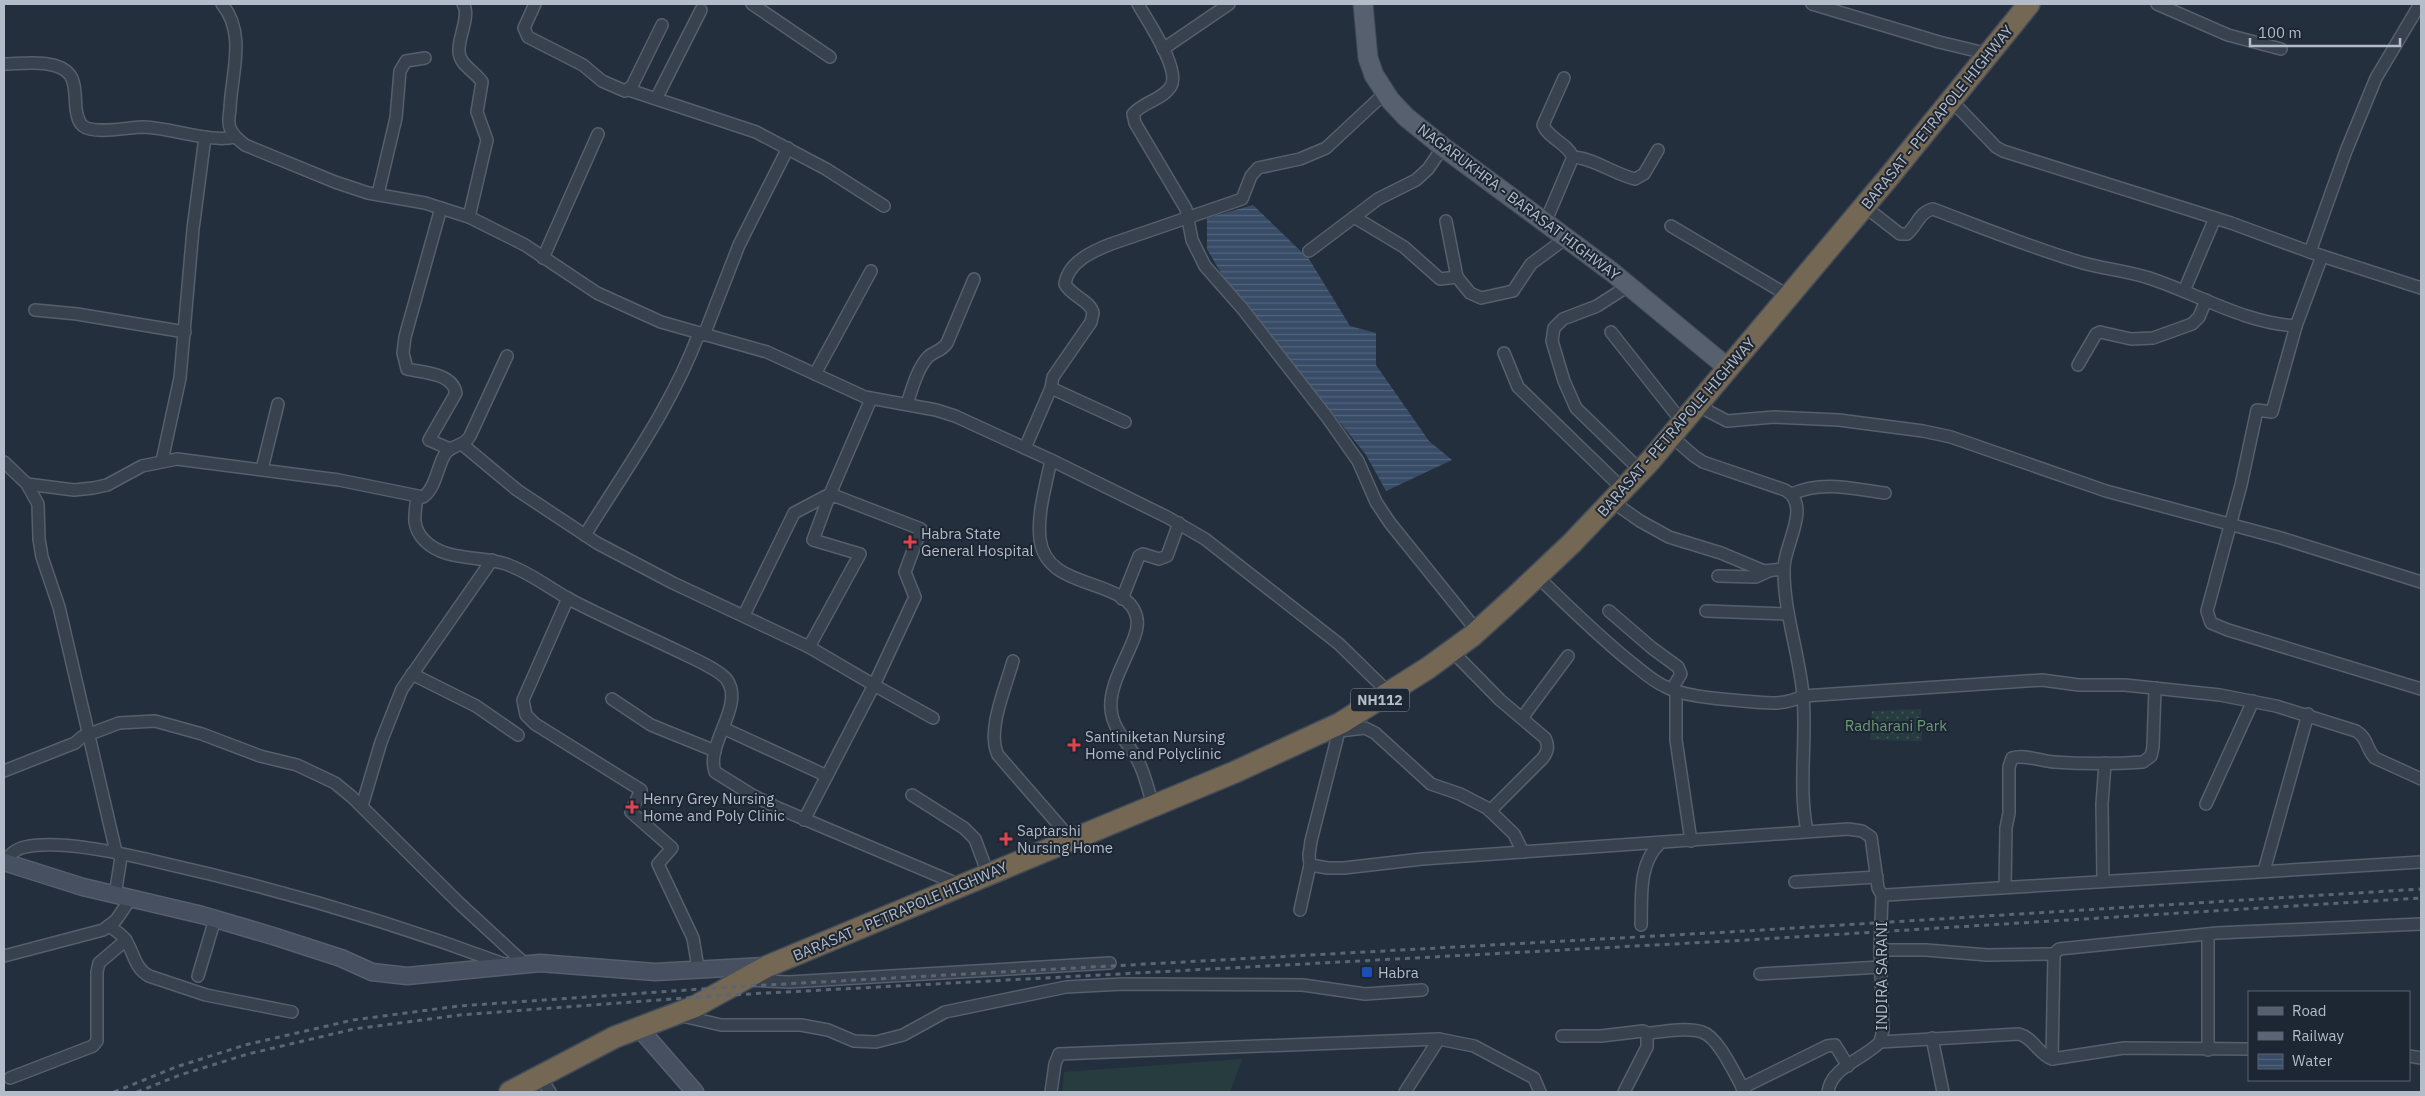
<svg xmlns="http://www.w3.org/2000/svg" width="2425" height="1096" font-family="'IBM Plex Sans',sans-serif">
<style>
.grass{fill:url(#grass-dots)}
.pitch{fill:#263c3f}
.water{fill:url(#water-rules)}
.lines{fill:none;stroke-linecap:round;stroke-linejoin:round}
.street-casing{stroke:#565f6c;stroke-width:14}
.secondary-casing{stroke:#565f6c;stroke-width:19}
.primary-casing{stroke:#414a57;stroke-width:21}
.highway-casing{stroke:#434c59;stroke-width:24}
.street{stroke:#38414e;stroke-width:11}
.secondary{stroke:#465061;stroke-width:16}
.primary{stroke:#56606e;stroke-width:19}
.highway{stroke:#746855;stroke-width:21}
.rail{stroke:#5a6575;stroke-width:3;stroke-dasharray:5 5;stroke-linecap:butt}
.health-dot{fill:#e0444e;stroke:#1d2633;stroke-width:2}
.transit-dot{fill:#1a4fb4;stroke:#1d2633;stroke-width:2}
.labels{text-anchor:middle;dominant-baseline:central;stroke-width:4;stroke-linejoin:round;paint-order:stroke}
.shield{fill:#1d2633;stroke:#878f9c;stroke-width:1}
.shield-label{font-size:14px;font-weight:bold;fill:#b4bcc9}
.street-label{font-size:15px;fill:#b4bcc9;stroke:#1d2633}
.poi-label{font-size:15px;fill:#b4bcc9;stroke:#1d2633;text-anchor:start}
.park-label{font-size:15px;fill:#6b9a76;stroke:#1d2633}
</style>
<defs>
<pattern id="grass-dots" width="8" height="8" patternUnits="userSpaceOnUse" patternTransform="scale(1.25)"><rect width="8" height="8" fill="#263c3f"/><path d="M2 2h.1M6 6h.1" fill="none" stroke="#435659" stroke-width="1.8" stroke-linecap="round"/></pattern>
<pattern id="water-rules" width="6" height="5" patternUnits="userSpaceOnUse" patternTransform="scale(1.25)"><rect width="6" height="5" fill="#394c67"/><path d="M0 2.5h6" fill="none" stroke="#53647b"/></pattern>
</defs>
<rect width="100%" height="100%" fill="#242f3e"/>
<!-- grass -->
<polygon class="grass" points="1921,709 1922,741 1870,740 1872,711"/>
<!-- pitch -->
<polygon class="pitch" points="1242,1059 1230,1092 1062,1092 1064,1072"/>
<!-- water -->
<polygon class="water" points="1253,205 1309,259 1350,326 1376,333 1376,365 1429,441 1452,460 1386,491 1366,455 1225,280 1207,249 1207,218"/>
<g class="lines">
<defs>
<g id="street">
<path d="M222 4C247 34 231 75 230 109 229 115 228 123 230 128 233 136 239 140 245 145L335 182 368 193 425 203 469 217 525 245 597 293 661 322 767 352 865 397 936 410 955 416 1051 460 1167 517 1205 539 1339 644 1390 694"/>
<path d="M463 4C471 15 458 37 459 51 459 65 475 71 482 82L477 112 487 140 469 217"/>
<polyline points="535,4 524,28 528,37 583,65 602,81 625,91 632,86 662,25"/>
<polyline points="752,4 830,57"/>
<path d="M1138 4C1146 19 1181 69 1171 86 1164 99 1143 102 1133 114L1135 123 1186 209 1192 240 1205 266 1242 308 1327 417 1358 461 1376 502 1390 523 1477 631"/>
<polyline points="1812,4 1939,42 1989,54"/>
<polyline points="2157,4 2228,35 2281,49"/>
<polyline points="1163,49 1229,4"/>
<path d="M4 64C22 64 57 58 70 75 76 83 75 99 76 109 77 115 78 122 83 126 95 135 129 127 144 127 172 128 210 143 235 137"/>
<polyline points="629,90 756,132 826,169 884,206"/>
<polyline points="656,99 701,10"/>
<polyline points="1951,100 1996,147 2003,151 2231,223 2310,252 2421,288"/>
<path d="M1573 157C1593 158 1614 174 1635 179L1644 174 1658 150"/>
<polyline points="378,194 396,118 400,71 406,61 425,58"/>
<path d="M1864 206 1900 234H1907C1917 226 1919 212 1933 209 1983 228 2032 248 2083 263 2105 269 2128 271 2149 278 2198 294 2244 323 2296 326"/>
<path d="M441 208 405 337 403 353 407 369C425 373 452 373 456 393L429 440 450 449"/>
<polyline points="1354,217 1404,247 1440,279 1457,277 1470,293 1481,298 1513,291 1531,264 1566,238"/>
<polyline points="1446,221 1457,277"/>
<path d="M1545 223 1573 157C1567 143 1549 139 1543 125L1564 78"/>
<polyline points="1671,226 1789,296"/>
<polyline points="1309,251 1378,199 1416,180 1428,169 1443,147"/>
<polyline points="2310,252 2346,151 2376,78 2420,4"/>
<polyline points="2322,256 2296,326 2272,412 2257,410 2241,485 2207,611 2211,623 2228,630 2421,689"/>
<polyline points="543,258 598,134"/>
<polyline points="1628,286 1597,306 1563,319 1554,328 1552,341 1564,381 1576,408 1641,471"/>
<polyline points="2184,291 2215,218"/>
<polyline points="35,310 77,314 185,332"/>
<polyline points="1611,332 1683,423"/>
<polyline points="704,335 739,245 788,148"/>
<polyline points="1504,353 1518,387 1624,490"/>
<polyline points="2078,365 2096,334 2100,332 2131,339 2153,338 2192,324 2199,317 2206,300"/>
<polyline points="815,374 871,271"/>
<polyline points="1701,400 1708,411 1727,421 1774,417 1839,420 1923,431 1951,437 2106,491 2281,538 2421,582"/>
<path d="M907 404C912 389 917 369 928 357 934 351 941 352 947 343L974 279"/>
<path d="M1125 422 1051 388 1053 377 1091 322 1093 313C1091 301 1071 296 1065 284 1068 262 1093 251 1111 244L1242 199 1251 176 1258 168 1300 159 1326 148 1385 93"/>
<path d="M1671 436 1694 456 1703 462 1785 490C1812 505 1785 543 1784 567 1783 610 1799 652 1803 695 1807 740 1798 787 1807 831"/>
<polyline points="463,445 517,490 597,543 673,583 809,647 874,685 804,820"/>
<polyline points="1025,448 1051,388"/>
<path d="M1051 460C1046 485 1037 514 1040 539 1046 593 1130 576 1137 619 1141 640 1108 678 1111 709 1112 728 1128 743 1137 759 1145 773 1148 790 1153 805"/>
<polyline points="162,461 180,378 193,229 205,137"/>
<polyline points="4,462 27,484 38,504 39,539 42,557 59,607 116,852 121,857 116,889"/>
<polyline points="262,469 278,404"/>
<path d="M27 484 74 490 93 488 107 485 142 466 177 459 339 480 423 497C436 488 437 467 445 454 452 444 464 447 470 436L507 356"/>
<path d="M1792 494C1822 480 1854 489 1885 493"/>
<path d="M417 497C415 514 411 526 424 540 445 562 480 555 506 564 529 572 548 587 569 599 607 619 647 636 686 655 696 660 721 671 727 680 745 706 705 744 715 772L752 795 778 808 960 885"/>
<polyline points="1613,502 1640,521 1669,537 1721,553 1764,571 1784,569"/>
<path d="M585 535C626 469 672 406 699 333"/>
<path d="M1537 576C1568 606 1599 637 1633 664 1643 672 1653 681 1664 686 1684 697 1721 699 1743 701 1765 703 1783 706 1803 696L2042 680 2079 685H2125L2220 695 2276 706 2356 731C2368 738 2366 749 2375 758L2421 779"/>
<polyline points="1718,576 1756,577 1769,571"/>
<polyline points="568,598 523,700 526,715 535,724 641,790 631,812 672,848 658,864 693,938 698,968"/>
<polyline points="1122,599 1139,556 1143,554 1159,559 1167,556 1179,523"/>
<polyline points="1609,611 1652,648 1678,667 1681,674 1672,689"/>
<polyline points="1706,611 1788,614"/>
<polyline points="744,615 794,513 830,494 871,399"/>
<polyline points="809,647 860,554 813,540 830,494 921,529 905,572 915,597 874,685 933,718"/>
<path d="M1452 651 1500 700 1545 738C1549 746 1548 751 1543 758L1490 811"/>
<path d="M1013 661C1006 687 986 731 998 755L1071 839"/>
<polyline points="412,674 476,706 518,735"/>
<polyline points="1676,691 1676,740 1691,841"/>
<polyline points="612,699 651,725 715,751"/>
<polyline points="1522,718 1568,656"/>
<polyline points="1341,723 1311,841 1309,855 1310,865 1328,868 1344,868 1422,859 1848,829 1862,831 1871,837 1878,888 1882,895 1886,895 2421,862"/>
<polyline points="723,728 827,776"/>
<polyline points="1339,731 1365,728 1375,733 1431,784 1460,794 1487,808 1514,834 1523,852"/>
<polyline points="4,771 75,743 82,737 119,723 155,721 202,734 260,756 297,765 335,783 352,797 459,903 524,963"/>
<polyline points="912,795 964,828 975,839 988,874"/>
<polyline points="2206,804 2253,701"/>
<polyline points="362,806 381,742 402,689 492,560"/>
<path d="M4 862C11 854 15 849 25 847 62 839 130 855 167 864 282 890 394 923 504 964"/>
<polyline points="2264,871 2308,714"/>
<polyline points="2103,880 2102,804 2105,763"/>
<polyline points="1795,882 1877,877"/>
<path d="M2005 887 2006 828 2009 813V767L2012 758C2025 754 2040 761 2054 762 2083 764 2114 764 2143 762L2151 756 2153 747 2155 688"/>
<polyline points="1300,910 1310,865"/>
<path d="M1641 925C1642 897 1638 865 1659 844"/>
<path d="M109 926C115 930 121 934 125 939 134 952 134 968 149 976L206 995 292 1012"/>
<polyline points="2208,934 2208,1050"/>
<polyline points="1880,950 1926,950 1987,955 2054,954"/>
<polyline points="4,956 103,930 116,920 131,898"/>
<polyline points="1760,974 1881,967"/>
<polyline points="198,976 215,919"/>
<polyline points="747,980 789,982 1110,963"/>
<polyline points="678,1015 721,1025 801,1025 828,1030 854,1041 876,1042 903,1035 945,1012 1066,987 1123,984 1303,985 1365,994 1422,990"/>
<path d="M1647 1033C1664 1032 1686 1027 1702 1032 1719 1037 1736 1077 1745 1092"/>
<polyline points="1562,1036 1601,1036 1643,1031 1647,1033 1647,1047 1624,1092"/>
<polyline points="1932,1038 1943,1092"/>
<path d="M1880 1042 2019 1034C2034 1038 2038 1054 2052 1059L2124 1048 2249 1049"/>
<polyline points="2409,1056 2421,1058"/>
<polyline points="2052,1059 2054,954 2059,949 2217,933 2421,924"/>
<polyline points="539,1076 550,1092"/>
<polyline points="10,1078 93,1046 97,1041 97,972 99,963 126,940"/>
<polyline points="1742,1088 1827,1046 1835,1045 1848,1066"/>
<polyline points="1051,1092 1055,1064 1059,1054 1439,1039 1474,1046 1534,1078 1540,1092"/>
<polyline points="1405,1092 1439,1039"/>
<path d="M1828 1092C1831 1067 1864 1059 1880 1042L1883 1030 1880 950 1882 895"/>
</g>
<g id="secondary">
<polyline points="4,862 83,887 202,915 273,936 341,958 372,972 407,976 540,963 655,972 765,966"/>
<polyline points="640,1029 695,1092"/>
</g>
<polyline id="primary" points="1363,4 1368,58 1374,75 1390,100 1406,117 1443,147 1612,272 1728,368"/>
<polyline id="highway" points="510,1092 615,1037 694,1007 768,966 1235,772 1341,723 1428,668 1472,636 1515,597 1572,543 1650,461 1888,178 2029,4"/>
</defs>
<!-- street casing -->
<use href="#street" class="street-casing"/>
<!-- secondary casing -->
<use href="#secondary" class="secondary-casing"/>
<!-- primary casing -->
<use href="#primary" class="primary-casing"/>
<!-- highway casing -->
<use href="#highway" class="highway-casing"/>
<!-- street -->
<use href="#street" class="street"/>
<!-- secondary -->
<use href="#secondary" class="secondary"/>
<!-- primary -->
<use href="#primary" class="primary"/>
<!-- highway -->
<use href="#highway" class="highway"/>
<!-- rail -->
<g class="rail">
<polyline points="114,1092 176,1067 245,1045 353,1020 459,1006 730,987 1746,931 2421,889"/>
<polyline points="137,1092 180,1075 248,1054 354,1029 460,1015 712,996 1747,940 2421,898"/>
</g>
</g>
<!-- markers -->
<g class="health-dot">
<path d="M907.5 534.5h5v5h5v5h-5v5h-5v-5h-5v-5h5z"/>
<path d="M1071.5 737.5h5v5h5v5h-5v5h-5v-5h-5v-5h5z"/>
<path d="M629.5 799.5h5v5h5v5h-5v5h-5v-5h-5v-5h5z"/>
<path d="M1003.5 831.5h5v5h5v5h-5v5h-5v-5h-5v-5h5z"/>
</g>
<rect class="transit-dot" x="1361" y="966" width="12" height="12" rx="2.5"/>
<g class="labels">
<!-- shield labels -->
<rect class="shield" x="1351" y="688.5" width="58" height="23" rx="4"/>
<g class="shield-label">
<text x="1380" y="700">NH112</text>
</g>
<!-- street labels -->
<g class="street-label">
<text transform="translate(1937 117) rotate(-51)">BARASAT - PETRAPOLE HIGHWAY</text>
<text transform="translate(1519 202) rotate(37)">NAGARUKHRA - BARASAT HIGHWAY</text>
<text transform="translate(1676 427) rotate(-49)">BARASAT - PETRAPOLE HIGHWAY</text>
<text transform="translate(900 911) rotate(-23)">BARASAT - PETRAPOLE HIGHWAY</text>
<text transform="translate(1881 976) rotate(-90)">INDIRA SARANI</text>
</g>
<!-- poi labels -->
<g class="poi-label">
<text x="921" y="533">Habra State<tspan x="921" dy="17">General Hospital</tspan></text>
<text x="1085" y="736">Santiniketan Nursing<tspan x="1085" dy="17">Home and Polyclinic</tspan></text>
<text x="643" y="798">Henry Grey Nursing<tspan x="643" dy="17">Home and Poly Clinic</tspan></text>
<text x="1017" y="830">Saptarshi<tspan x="1017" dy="17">Nursing Home</tspan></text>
<text x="1378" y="972">Habra</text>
</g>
<!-- park labels -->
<g class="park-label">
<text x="1896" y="725">Radharani Park</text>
</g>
</g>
<!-- border -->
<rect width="2425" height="1096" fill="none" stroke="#b4bcc9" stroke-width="10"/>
<!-- legend -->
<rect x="2248" y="991" width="162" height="90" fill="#1d2633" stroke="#59626f"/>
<rect x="2258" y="1007" width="25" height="8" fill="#56606e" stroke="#59626f"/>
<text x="2292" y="1016" font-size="15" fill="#b4bcc9">Road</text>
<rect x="2258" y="1032" width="25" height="8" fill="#5a6575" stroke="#59626f"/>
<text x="2292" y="1041" font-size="15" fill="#b4bcc9">Railway</text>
<rect x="2258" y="1054" width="25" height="15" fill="url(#water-rules)" stroke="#59626f"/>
<text x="2292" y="1066" font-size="15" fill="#b4bcc9">Water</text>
<!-- scale -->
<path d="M2250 38v8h150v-8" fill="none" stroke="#b4bcc9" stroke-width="2.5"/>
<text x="2258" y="38" font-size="15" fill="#b4bcc9" stroke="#1d2633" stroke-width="4" paint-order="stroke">100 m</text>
</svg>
